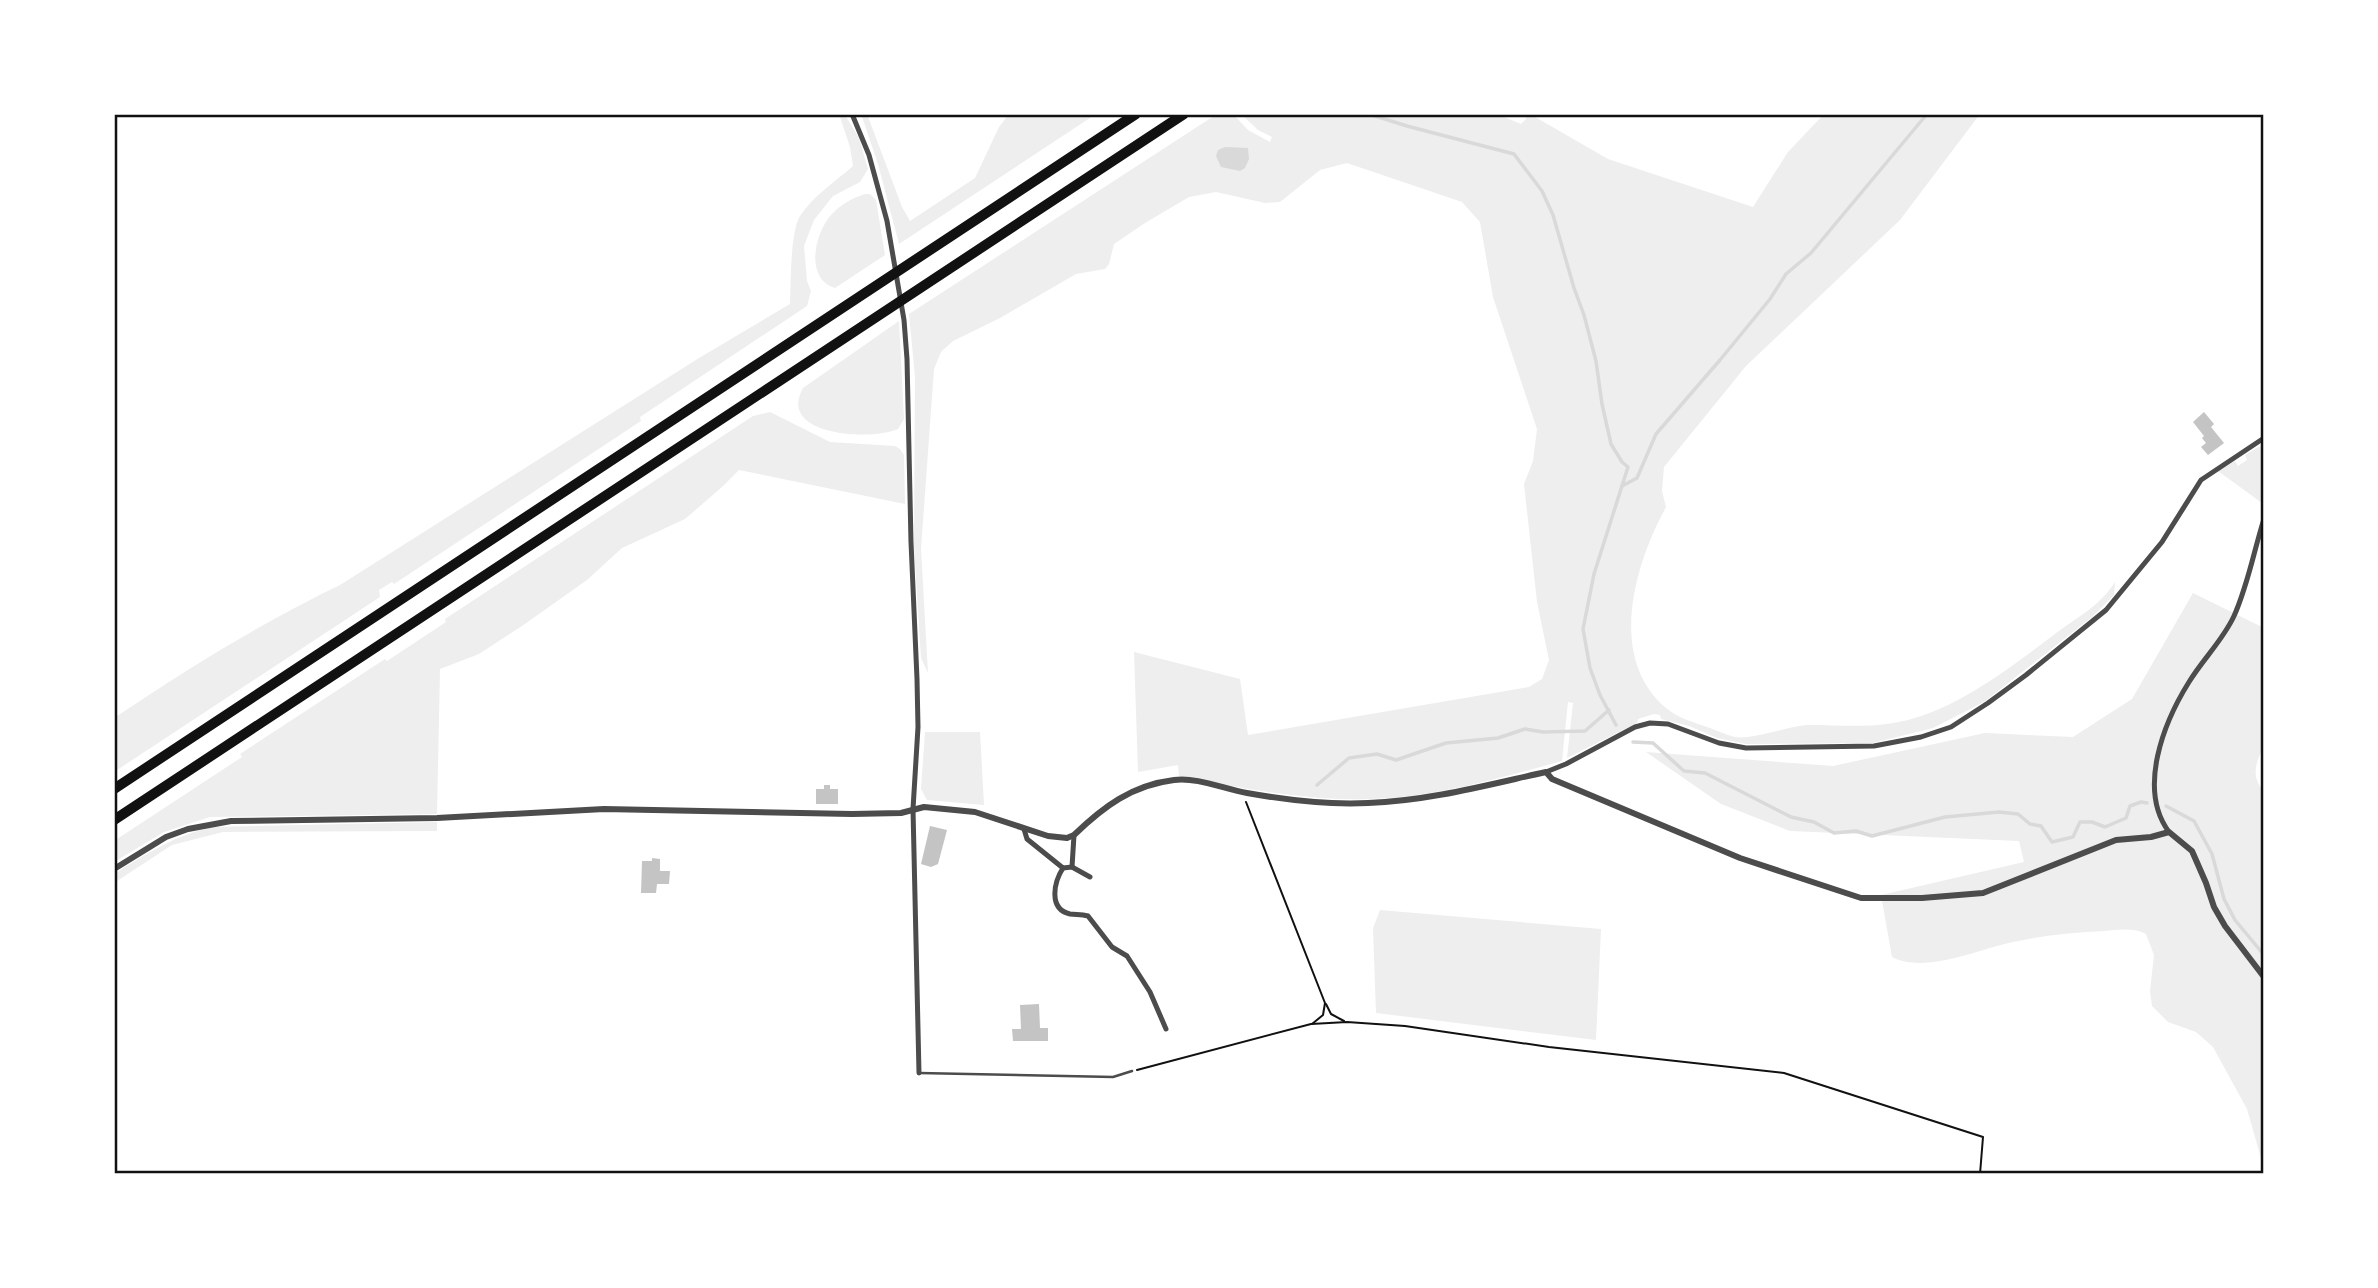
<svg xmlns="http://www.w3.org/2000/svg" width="2378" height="1288" font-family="Ubuntu,sans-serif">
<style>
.green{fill:#eee}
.water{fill:#d9d9d9}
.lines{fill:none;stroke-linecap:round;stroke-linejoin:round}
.stream{stroke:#d9d9d9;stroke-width:3.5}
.building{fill:#c4c4c4}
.path{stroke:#111;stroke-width:2}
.service{stroke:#4c4c4c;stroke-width:2.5}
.minor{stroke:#4c4c4c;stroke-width:5}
.tertiary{stroke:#4c4c4c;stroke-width:6}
.motorway{stroke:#111;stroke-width:10}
.neatline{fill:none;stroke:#111;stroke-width:2.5}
</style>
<rect width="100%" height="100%" fill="#fff"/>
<!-- green -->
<g class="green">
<path d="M839 114 845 115 859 138 868 169 860 182 833 196 814 220 804 246 807 281 811 291 807 306 640 417 641 421 394 584 392 582 379 590 380 597 114 772V718C187 669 261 623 340 585L699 358 790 304C791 283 790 233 800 216 813 196 836 181 853 166L850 147Z"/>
<polygon points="861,114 867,114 902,207 910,221 975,178 999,127 1009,114 1096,114 899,244 878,164"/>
<path d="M1217 114H1233L1248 130 1270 142 1272 137 1258 130 1241 114H1502V116L1521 124 1526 119 1525 114H1530L1608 159 1753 207 1788 152 1824 114H1980L1900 220 1746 366 1664 467 1662 491 1666 507C1634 566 1607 658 1666 708 1678 718 1695 723 1710 728 1718 731 1727 735 1735 737 1753 740 1788 726 1808 725 1850 725 1883 730 1924 715 1972 698 2015 664 2055 634 2078 616 2098 608 2115 582L2114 595 2092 617 1984 702 1933 728 1873 743 1746 744 1717 738 1689 726 1661 719 1660 715 1654 714 1638 719 1637 723 1567 758 1573 703 1568 702 1562 761C1499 778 1434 798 1369 799 1305 801 1241 788 1179 776L1178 765 1138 772 1134 652 1240 679 1248 735 1529 687 1542 679 1549 660 1537 602 1524 484 1533 461 1537 429 1493 297 1480 222 1462 202 1347 163 1320 170 1280 202 1265 203 1216 192 1189 197 1145 223 1114 244 1109 264 1105 269 1076 274 1000 318 953 341 941 352 934 369 921 549 928 673 921 658 914 547 915 377 909 314Z"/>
<path d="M865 194H870L876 200 885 255 835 288C804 278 815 233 831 215 840 205 852 198 865 194Z"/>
<path d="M899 321 904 419 898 429C871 441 776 436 803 388Z"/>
<polygon points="770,412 830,442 895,446 900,449 904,455 905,504 739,470 722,487 685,519 622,548 587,580 522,626 479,654 440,669 437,814 210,817 164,832 114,862 114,841 242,757 240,754 385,659 387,661 446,622 445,619 753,416"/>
<polygon points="2264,444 2264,496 2262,503 2218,471 2235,461 2238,466 2247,460 2245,455"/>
<path d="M2193 593 2264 628V744C2256 764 2250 775 2264 792V1169L2247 1109 2213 1047 2196 1032 2168 1022 2152 1006 2150 991 2154 955 2146 934C2134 927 2118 930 2104 931 2076 932 2047 935 2018 941 1983 947 1926 975 1892 957L1881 895 2024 862 2019 841 1790 831 1721 804 1646 752 1833 766 1985 733 2073 737 2132 699Z"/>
<polygon points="925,732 980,732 984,805 927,800 921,789"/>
<path d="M437 822V831L223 832 172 845 114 883V874C146 854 175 835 213 827Z"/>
<polygon points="1380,910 1601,929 1596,1040 1376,1013 1373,928"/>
</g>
<!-- water -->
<polygon class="water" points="1225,147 1248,148 1249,159 1245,168 1240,171 1221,167 1216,156 1218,150"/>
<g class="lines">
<!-- stream -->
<g class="stream">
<polyline points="1369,114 1407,126 1514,154 1542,191 1553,215 1574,288 1584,315 1596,361 1602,404 1611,444 1622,462 1628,467 1594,574 1583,629 1590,668 1600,695 1616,725"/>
<polyline points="1622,486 1637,478 1656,434 1720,360 1770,299 1786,274 1811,253 1927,114"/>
<polyline points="1633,742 1653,743 1684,771 1705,773 1791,817 1814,822 1834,833 1856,831 1872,836 1945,817 1999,812 2018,814 2030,824 2041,826 2052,842 2073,837 2080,822 2092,822 2105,827 2126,818 2130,806 2141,802 2147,803"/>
<polyline points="1317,785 1349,758 1377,754 1396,760 1446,743 1498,738 1525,729 1543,732 1585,731 1609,710"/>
<polyline points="2166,806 2194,821 2212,854 2224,899 2235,920 2264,955"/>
</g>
</g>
<!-- building -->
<g class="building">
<polygon points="2204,412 2214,424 2211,427 2224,443 2208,455 2201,447 2206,443 2202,438 2204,436 2193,422"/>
<polygon points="824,785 830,785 830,789 838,789 838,804 816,804 816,789 824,789"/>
<polygon points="930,826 947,830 938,864 931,867 921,864"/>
<polygon points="652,858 660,859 660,871 670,871 669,884 657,884 656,893 641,893 642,861 652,861"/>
<polygon points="1039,1004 1040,1028 1048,1028 1048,1041 1013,1041 1012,1029 1021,1029 1020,1005"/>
</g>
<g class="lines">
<!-- path -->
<g class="path">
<polyline points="1246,802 1325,1003 1323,1015 1312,1024"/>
<polyline points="1326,1004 1331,1014 1344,1021"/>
<polyline points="1137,1070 1311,1024 1347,1022 1405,1026 1549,1047 1784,1073 1983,1137 1980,1174"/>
</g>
<!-- service -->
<polyline class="service" points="919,1073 1113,1077 1132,1071"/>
<!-- minor -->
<g class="minor">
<polyline points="852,114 869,155 887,221 904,320 907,359 911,542 917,679 918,727 913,809 919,1073"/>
<polyline points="1546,772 1566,764 1635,727 1650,723 1668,724 1719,743 1746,748 1874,746 1921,737 1951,727 1988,703 2026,675 2106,610 2162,542 2201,480 2264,438"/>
<polyline points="1024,829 1027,839 1063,868 1072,867 1074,835"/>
<path d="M2169 832C2137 789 2164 722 2189 682 2203 659 2223 640 2234 616 2248 585 2254 550 2264 519"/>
<polyline points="1072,867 1090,877"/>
<path d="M1063 868C1054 882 1048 909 1070 914 1076 915 1081 914 1088 916L1112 947 1127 956 1150 992 1166 1029"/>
</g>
<!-- tertiary -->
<path class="tertiary" d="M114 869 166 837 188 829 231 821 437 818 604 809 852 814 901 813 924 807 975 812 1048 836 1067 838 1074 835C1103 807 1132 785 1174 780 1197 777 1224 789 1247 793 1286 800 1328 805 1368 803 1428 801 1487 785 1546 772L1552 779 1740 858 1861 898H1922L1983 893 2116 840 2151 837 2169 832 2192 851 2206 883 2214 907 2225 926 2264 977"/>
<!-- motorway -->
<g class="motorway">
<polyline points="114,789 1136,114"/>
<polyline points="114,820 1184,114"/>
</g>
</g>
<!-- border -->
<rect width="2378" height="1288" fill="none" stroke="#ffffff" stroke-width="231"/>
<rect x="116" y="116" width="2146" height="1056" class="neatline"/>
</svg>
